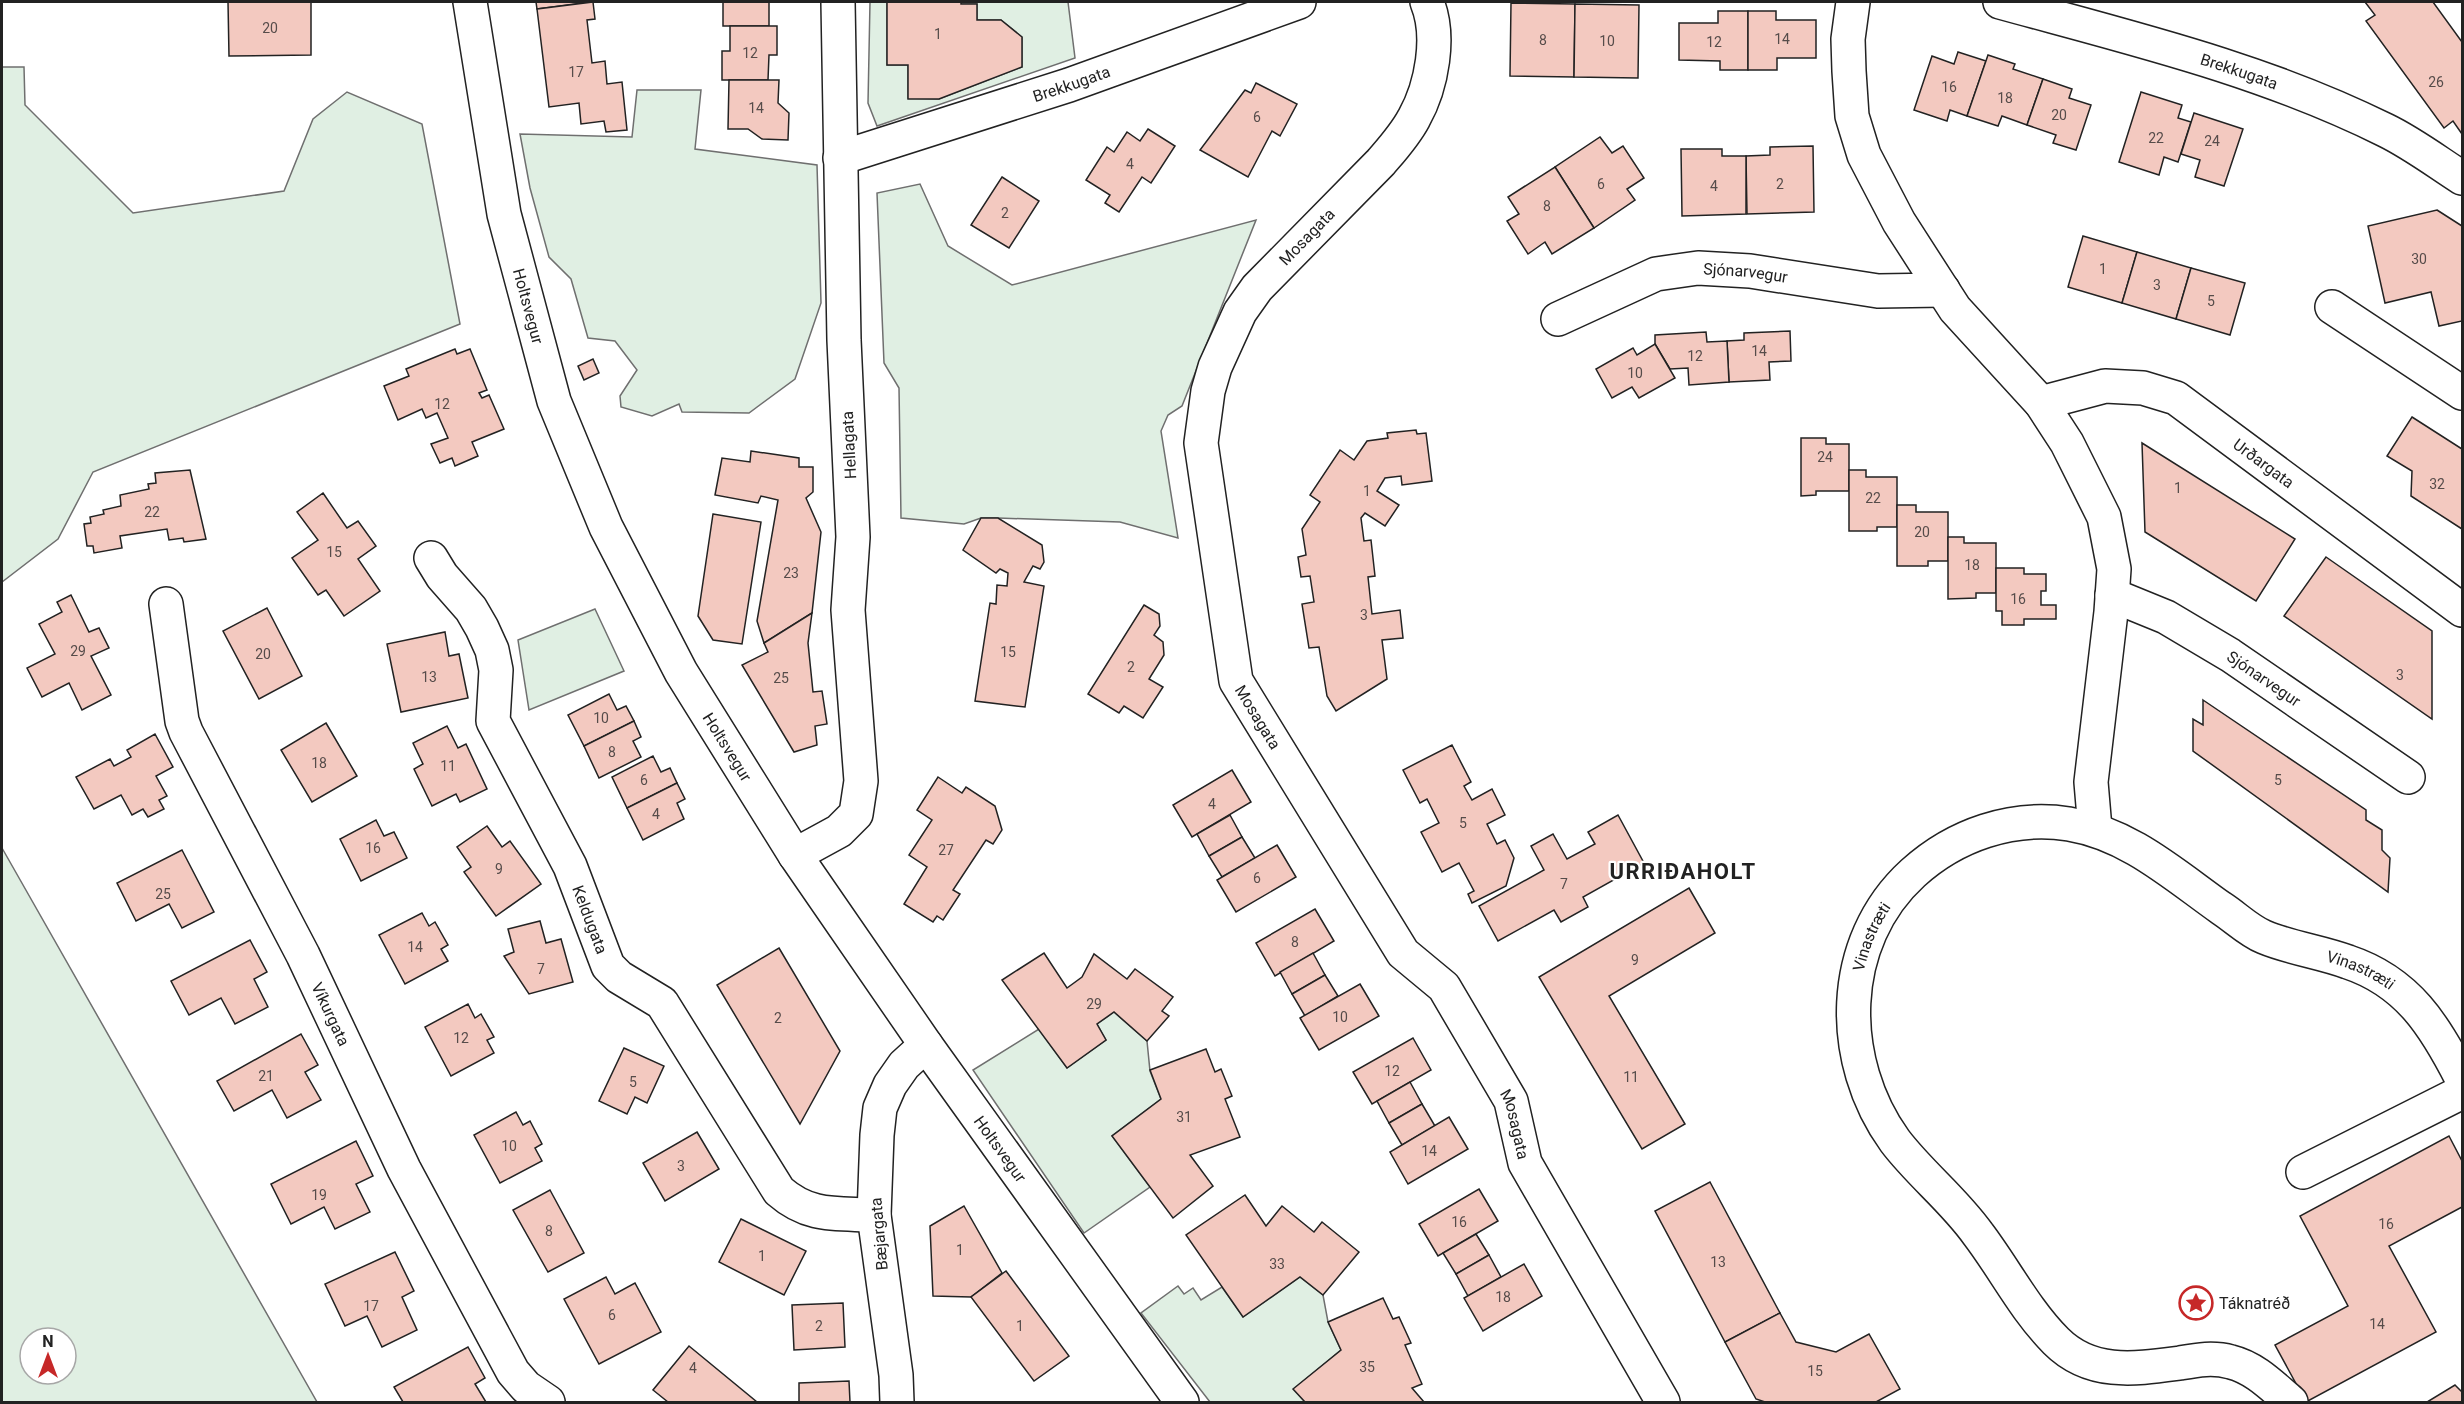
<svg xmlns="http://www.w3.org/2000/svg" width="2464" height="1404" font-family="Roboto,sans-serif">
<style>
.green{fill:#e0efe3;stroke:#6f6f6f;stroke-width:1.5;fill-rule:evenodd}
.building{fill:#f3c9c0;stroke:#222;stroke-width:1.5}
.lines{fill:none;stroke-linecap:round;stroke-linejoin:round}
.minor-casing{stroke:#222;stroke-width:36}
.minor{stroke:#fff;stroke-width:33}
.labels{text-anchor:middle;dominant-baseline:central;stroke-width:4.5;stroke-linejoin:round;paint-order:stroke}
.number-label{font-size:14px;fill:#564c4a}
.street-label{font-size:16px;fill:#222;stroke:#fff}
.poi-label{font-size:16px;fill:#222;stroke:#fff;text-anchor:start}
.district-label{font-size:22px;font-weight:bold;letter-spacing:1.5px;fill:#222;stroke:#fff}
</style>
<rect width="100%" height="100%" fill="#fff"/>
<!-- green -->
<g class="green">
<polygon points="870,2 887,2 887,65 908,65 908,98 939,99 1022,67 1022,37 1001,20 977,20 977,4 961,4 961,2 1068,2 1075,58 877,126 868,103"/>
<polygon points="2,67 24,67 25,105 133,213 284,191 313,119 347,92 422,124 460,324 93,472 58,539 2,582"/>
<polygon points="637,90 701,90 695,149 817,165 821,303 795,379 749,413 682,412 679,404 652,416 621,407 620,396 637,370 615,341 588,338 571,279 549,257 530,188 520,134 632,137"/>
<polygon points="920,184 948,246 1012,285 1256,220 1182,406 1168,415 1161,431 1178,538 1120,522 998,518 981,518 964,524 901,518 899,388 884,363 877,193"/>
<polygon points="595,609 624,671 529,710 518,640"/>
<path d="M2 848 317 1402H2ZM30 1338H66V1374H30Z"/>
<polygon points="1114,1012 1147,1041 1150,1071 1161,1099 1112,1136 1150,1187 1084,1233 973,1070 1039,1029 1067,1068 1106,1040 1097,1024"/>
<polygon points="1300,1277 1323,1295 1328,1322 1341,1350 1294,1389 1305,1402 1210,1402 1141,1313 1178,1286 1184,1294 1193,1288 1201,1300 1222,1287 1243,1317"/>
</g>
<!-- building -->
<g class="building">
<polygon points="228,2 311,2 311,55 229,56"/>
<polygon points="536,2 590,2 537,9"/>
<polygon points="593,2 595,19 587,20 592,63 605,61 607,84 622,82 627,130 606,132 604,121 581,124 579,103 549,107 537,9"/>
<polygon points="723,2 779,2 769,2 769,26 723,26"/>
<polygon points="887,2 961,2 961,4 977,4 977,20 1001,20 1022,37 1022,67 939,99 908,99 908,65 887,65"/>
<polygon points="2365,2 2433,2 2462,42 2462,134 2453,121 2444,128 2366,21 2375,15"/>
<polygon points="1511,3 1575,4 1574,77 1510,76"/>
<polygon points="1575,4 1639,5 1638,78 1574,77"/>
<polygon points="1718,11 1748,11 1748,70 1720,70 1720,61 1679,60 1679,23 1718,23"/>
<polygon points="1748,11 1776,11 1776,20 1816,20 1816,58 1777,58 1777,70 1748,70"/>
<polygon points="730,26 777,26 777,55 769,55 768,80 722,80 722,51 730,51"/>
<polygon points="1958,52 1986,61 1967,116 1950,110 1947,121 1914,110 1932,56 1954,64"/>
<polygon points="1988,55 2015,64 2013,69 2043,79 2027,125 2002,116 1998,126 1967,116"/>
<polygon points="2043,79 2072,89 2069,98 2091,105 2076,150 2053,143 2056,135 2027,125"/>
<polygon points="729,80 779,80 778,103 789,113 788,140 762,139 748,129 728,129"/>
<polygon points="1256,83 1297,104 1280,136 1272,131 1248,177 1200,150 1245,90 1251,93"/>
<polygon points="2141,92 2182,105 2178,118 2191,122 2178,162 2164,157 2159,175 2119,162"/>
<polygon points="2194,113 2243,129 2224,186 2195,177 2200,160 2181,154"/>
<polygon points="1148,129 1175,146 1151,183 1142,177 1119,212 1105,203 1110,195 1086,180 1107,147 1114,152 1127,132 1140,141"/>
<polygon points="1600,137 1612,153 1623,146 1644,178 1627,189 1635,200 1594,228 1555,167"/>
<polygon points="1813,146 1814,212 1747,214 1746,156 1770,155 1770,147"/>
<polygon points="1681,149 1722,149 1722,156 1746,156 1746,214 1682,216"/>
<polygon points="1555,167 1594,228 1552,254 1545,242 1528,254 1507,221 1519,214 1508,197"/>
<polygon points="1002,177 1039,201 1009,248 971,225"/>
<polygon points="2437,210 2462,226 2462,321 2439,326 2431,292 2385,303 2368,226"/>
<polygon points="2083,236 2137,252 2122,303 2068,287"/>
<polygon points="2137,252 2191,268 2176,319 2122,303"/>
<polygon points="2191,268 2245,283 2230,335 2176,319"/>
<polygon points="1790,331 1791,361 1769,362 1770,380 1729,382 1727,341 1744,340 1744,333"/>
<polygon points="1706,332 1707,342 1727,341 1729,382 1689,385 1688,368 1670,369 1655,344 1655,335"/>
<polygon points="1655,344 1675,378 1639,398 1632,387 1612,398 1596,369 1633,348 1637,355"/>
<polygon points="455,349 457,354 470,349 487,390 479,393 482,398 489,395 504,429 472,442 478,456 455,466 452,458 440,463 431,444 448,438 437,413 426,418 422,409 398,420 384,386 409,376 406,369"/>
<polygon points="593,359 599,373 584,380 578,366"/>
<polygon points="2412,417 2462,449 2462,529 2411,496 2412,471 2387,456"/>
<polygon points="1416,430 1417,434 1426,433 1432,481 1402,485 1401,476 1385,478 1377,491 1399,505 1385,526 1365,513 1361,518 1364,541 1371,540 1375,576 1368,577 1372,614 1400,610 1403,638 1382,640 1387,679 1336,711 1327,696 1319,647 1309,648 1302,604 1314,602 1310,576 1301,577 1298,557 1306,555 1302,529 1320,502 1310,495 1340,450 1354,460 1367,441 1388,438 1387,433"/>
<polygon points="1801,438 1826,438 1826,444 1849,444 1849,491 1816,491 1816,495 1801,496"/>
<polygon points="2142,443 2295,539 2256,601 2145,532"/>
<polygon points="751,451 799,458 799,467 813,467 813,492 806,498 821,532 812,613 764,643 757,621 778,500 761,496 758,503 715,495 722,458 750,462"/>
<polygon points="190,470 206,539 184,542 183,538 169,540 167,529 120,536 122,548 94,553 93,546 87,546 84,524 91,523 90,517 104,514 103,510 121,506 120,495 149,489 148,484 156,483 155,473"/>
<polygon points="1849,470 1866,470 1866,477 1897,477 1897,527 1877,527 1877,531 1849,531"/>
<polygon points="323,493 347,528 358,521 376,546 358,559 380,591 344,616 326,590 318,595 292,558 318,540 297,512"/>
<polygon points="1897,505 1916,505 1916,512 1948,512 1948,561 1928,561 1928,566 1897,566"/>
<polygon points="713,514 761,522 742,644 713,640 698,616"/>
<polygon points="981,518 998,518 1042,545 1044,562 1040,569 1033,566 1024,582 1044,586 1025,707 975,701 990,603 996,604 997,585 1007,586 1008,573 1000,569 996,573 963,550"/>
<polygon points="1948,537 1964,537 1964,543 1996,543 1996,593 1976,593 1976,598 1948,599"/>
<polygon points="2326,557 2432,631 2432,719 2284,616"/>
<polygon points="1996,568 2024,568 2024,574 2046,574 2046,591 2041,591 2041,605 2056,605 2056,619 2024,619 2024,625 2002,625 2002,611 1996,611"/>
<polygon points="71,595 89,632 99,628 109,648 91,656 111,695 82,710 69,683 42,697 27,668 55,654 39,624 62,612 57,602"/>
<polygon points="1144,605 1159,614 1160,626 1154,635 1163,642 1164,655 1149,679 1163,687 1143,718 1124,706 1119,713 1088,694"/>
<polygon points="267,608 302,676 259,699 223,631"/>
<polygon points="812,613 808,643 813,692 822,691 827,724 815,726 817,745 794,752 742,665 768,652 764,643"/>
<polygon points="445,632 449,656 459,654 468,698 401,712 387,644"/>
<polygon points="609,694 617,710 626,706 634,721 584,746 568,715"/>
<polygon points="2203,700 2366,810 2366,820 2382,830 2382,850 2390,858 2388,892 2193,751 2193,719 2203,725"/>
<polygon points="634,721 641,737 633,741 641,757 599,778 584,746"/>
<polygon points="326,723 357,776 312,802 281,750"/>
<polygon points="447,726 458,748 466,744 487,789 460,802 456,794 432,806 414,769 423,764 413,743"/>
<polygon points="155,734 173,767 156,776 167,796 159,800 164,809 148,817 143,809 132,815 121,795 94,809 76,777 110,759 114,766 131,757 127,750"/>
<polygon points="1452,745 1471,782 1464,786 1472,800 1492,789 1505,815 1487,824 1497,844 1505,840 1514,858 1506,886 1472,903 1468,894 1474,891 1459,863 1442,872 1421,832 1439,823 1427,799 1420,803 1403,770"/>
<polygon points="653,756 661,772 670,768 677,783 627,808 612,777"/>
<polygon points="1232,770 1251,802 1192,837 1173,805"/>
<polygon points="938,777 962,793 966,787 995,806 1002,830 993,844 986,840 953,890 960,894 943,920 937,916 933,922 904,904 927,867 909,855 932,820 917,810"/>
<polygon points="677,783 685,799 677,803 684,819 643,840 627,808"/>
<polygon points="1230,815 1242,837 1209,856 1197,834"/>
<polygon points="1618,815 1644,863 1583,897 1588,907 1561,922 1554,910 1498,941 1479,906 1544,870 1531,846 1553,834 1567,859 1595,844 1588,832"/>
<polygon points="376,820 384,836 394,832 407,858 361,881 340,839"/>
<polygon points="487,826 502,847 510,841 541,884 496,916 464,872 471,867 457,847"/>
<polygon points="1242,837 1255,858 1222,877 1209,856"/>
<polygon points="1277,845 1296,877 1236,912 1217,880"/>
<polygon points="182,850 214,912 182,928 169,904 136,921 117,883"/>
<polygon points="1689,888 1715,933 1609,996 1685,1124 1642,1149 1539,977"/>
<polygon points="1315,909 1334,941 1275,976 1256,943"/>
<polygon points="422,913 429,926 435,922 448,945 441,949 448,961 405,984 379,935"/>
<polygon points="540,921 546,943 561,939 573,982 529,994 504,956 514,952 508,929"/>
<polygon points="250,940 267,972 254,979 268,1007 235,1024 221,998 189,1015 171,981"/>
<polygon points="779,948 840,1051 800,1124 717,985"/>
<polygon points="1044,953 1067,988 1082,977 1094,954 1127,979 1135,969 1173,997 1162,1011 1169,1016 1147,1041 1114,1012 1097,1024 1106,1040 1067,1068 1002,980"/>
<polygon points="1313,953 1325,975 1292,994 1280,972"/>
<polygon points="1325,975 1338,996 1305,1016 1292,994"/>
<polygon points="1360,984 1379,1016 1319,1050 1300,1018"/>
<polygon points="468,1004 475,1018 481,1014 494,1037 487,1040 494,1053 451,1076 425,1027"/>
<polygon points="301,1034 318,1065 305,1072 321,1100 287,1118 272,1090 234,1111 217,1081"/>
<polygon points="1413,1038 1431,1070 1372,1104 1353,1072"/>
<polygon points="624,1048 664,1066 647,1103 635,1097 627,1114 599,1101"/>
<polygon points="1206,1049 1215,1072 1221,1069 1232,1096 1225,1099 1240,1137 1190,1155 1213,1186 1173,1218 1112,1136 1161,1099 1150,1070"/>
<polygon points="1410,1082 1422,1104 1389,1123 1377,1101"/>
<polygon points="1422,1104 1435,1126 1402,1145 1389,1123"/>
<polygon points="516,1112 523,1125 530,1121 542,1144 535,1148 542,1161 500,1183 474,1135"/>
<polygon points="1449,1117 1468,1149 1408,1184 1390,1152"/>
<polygon points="697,1132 719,1169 665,1201 643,1163"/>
<polygon points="2449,1136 2462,1161 2462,1207 2389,1246 2436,1332 2306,1402 2275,1345 2348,1306 2300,1216"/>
<polygon points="356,1141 373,1176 356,1184 370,1212 335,1229 324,1207 291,1224 271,1184"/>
<polygon points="1710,1182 1780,1313 1725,1342 1655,1211"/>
<polygon points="1479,1189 1498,1221 1438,1256 1419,1224"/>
<polygon points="550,1190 584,1253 548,1272 513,1210"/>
<polygon points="1245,1195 1266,1226 1282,1206 1314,1232 1322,1222 1359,1252 1323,1295 1300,1277 1243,1317 1186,1235"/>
<polygon points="964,1206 1002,1273 971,1297 933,1296 930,1226"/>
<polygon points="741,1219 806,1251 784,1295 719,1262"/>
<polygon points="1476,1234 1489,1255 1456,1274 1443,1253"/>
<polygon points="395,1252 414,1291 402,1297 417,1330 382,1347 367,1316 345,1326 325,1284"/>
<polygon points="1489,1255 1501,1277 1468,1296 1456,1274"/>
<polygon points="1524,1264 1542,1296 1483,1331 1464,1298"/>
<polygon points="1006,1271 1069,1356 1034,1381 971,1297"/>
<polygon points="606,1277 615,1294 635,1283 661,1332 599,1364 564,1299"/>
<polygon points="1383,1298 1393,1319 1399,1317 1411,1343 1405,1345 1422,1384 1412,1388 1424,1402 1305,1402 1293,1389 1341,1350 1328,1322"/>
<polygon points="843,1303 845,1347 794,1350 792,1305"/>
<polygon points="1780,1313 1796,1342 1836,1352 1869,1334 1900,1389 1876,1402 1765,1402 1756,1399 1725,1342"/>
<polygon points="689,1346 757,1402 668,1402 653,1390"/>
<polygon points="468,1347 485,1378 475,1384 486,1402 403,1402 394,1387"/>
<polygon points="849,1381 850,1402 799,1402 799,1383"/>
<polygon points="2455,1385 2462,1392 2462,1402 2427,1402"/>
</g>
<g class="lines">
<defs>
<g id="minor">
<path id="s1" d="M470 2 504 214 554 401 606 527 681 672 795 855 926 1045 1182 1402"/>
<path id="s2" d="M1427 2C1441 36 1432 86 1414 118 1405 135 1393 148 1381 162L1257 288 1240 312 1215 367 1208 391 1201 443 1236 681 1403 953 1444 987 1511 1101 1525 1163 1663 1402"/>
<polyline points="1853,2 1848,39 1849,71 1852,116 1864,155 1899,222 1955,309 2041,403 2067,443 2104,517 2114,569 2111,612 2091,782 2095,829"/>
<path id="s3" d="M2000 2C2131 38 2262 69 2385 130 2412 143 2437 162 2462 178"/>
<path id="s4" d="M840 158 1069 85 1299 2"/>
<polyline points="2332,307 2462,393"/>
<path id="s5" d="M1558 319 1656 274 1698 268 1750 271 1878 291 1943 290"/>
<path id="s6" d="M2041 403 2105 386 2143 388 2176 398 2462 610"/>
<path id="s7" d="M431 558 442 576 471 609 482 628 492 650 496 670 493 721 570 866 608 966 619 977 662 1003 779 1191C810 1218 836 1213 874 1215"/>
<path id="s8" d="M2112 595 2166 617 2230 655 2408 777"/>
<path id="s9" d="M166 604 182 721 186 732 303 955 404 1169 513 1372 526 1387 548 1402"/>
<polyline points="795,855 839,831 856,814 861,781 848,610 853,537 844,340 838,2"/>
<polyline points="2303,1172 2462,1092"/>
<polyline points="897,1402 896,1375 874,1215 877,1135 880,1108 890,1085 904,1065 926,1045"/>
<path id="s10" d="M2291 1402C2272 1386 2255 1368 2231 1362 2213 1357 2197 1360 2180 1363 2135 1369 2091 1376 2056 1341 2025 1310 2004 1268 1978 1234 1954 1200 1920 1174 1895 1141 1837 1061 1837 942 1913 873 1955 835 2012 815 2069 824 2129 834 2173 874 2221 908 2235 917 2249 931 2264 937 2290 948 2321 952 2348 962 2408 982 2435 1026 2462 1079"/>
</g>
</defs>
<!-- minor casing -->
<use href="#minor" class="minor-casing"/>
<!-- minor -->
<use href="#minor" class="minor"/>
</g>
<!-- icons -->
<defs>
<symbol id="sight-ring" viewBox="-11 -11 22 22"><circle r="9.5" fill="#fff" stroke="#c62828" stroke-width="1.5"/><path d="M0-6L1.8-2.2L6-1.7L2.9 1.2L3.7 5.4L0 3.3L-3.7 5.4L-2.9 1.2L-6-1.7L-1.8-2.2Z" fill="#c62828"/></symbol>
</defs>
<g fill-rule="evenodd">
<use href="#sight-ring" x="2177" y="1284" width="38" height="38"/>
</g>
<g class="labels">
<!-- number labels -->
<g class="number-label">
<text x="270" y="28">20</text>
<text x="938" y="34">1</text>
<text x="1782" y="39">14</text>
<text x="1543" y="40">8</text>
<text x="1607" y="41">10</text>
<text x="1714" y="42">12</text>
<text x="750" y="53">12</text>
<text x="576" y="72">17</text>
<text x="2436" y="82">26</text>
<text x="1949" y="87">16</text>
<text x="2005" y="98">18</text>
<text x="756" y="108">14</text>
<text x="2059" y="115">20</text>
<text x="1257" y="117">6</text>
<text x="2156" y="138">22</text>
<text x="2212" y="141">24</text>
<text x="1130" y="164">4</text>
<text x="1601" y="184">6</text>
<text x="1780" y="184">2</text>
<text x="1714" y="186">4</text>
<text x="1547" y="206">8</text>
<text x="1005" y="213">2</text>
<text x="2419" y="259">30</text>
<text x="2103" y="269">1</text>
<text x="2157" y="285">3</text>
<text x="2211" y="301">5</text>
<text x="1759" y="351">14</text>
<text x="1695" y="356">12</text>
<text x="1635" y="373">10</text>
<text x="442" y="404">12</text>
<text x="1825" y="457">24</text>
<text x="2437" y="484">32</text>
<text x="2178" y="488">1</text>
<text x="1367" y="491">1</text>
<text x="1873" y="498">22</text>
<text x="152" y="512">22</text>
<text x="1922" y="532">20</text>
<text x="334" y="552">15</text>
<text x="1972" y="565">18</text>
<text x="791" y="573">23</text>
<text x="2018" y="599">16</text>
<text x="1364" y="615">3</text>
<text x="78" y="651">29</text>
<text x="1008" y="652">15</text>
<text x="263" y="654">20</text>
<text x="1131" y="667">2</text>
<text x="2400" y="675">3</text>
<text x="429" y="677">13</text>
<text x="781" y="678">25</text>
<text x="601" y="718">10</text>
<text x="612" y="752">8</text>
<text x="319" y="763">18</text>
<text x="448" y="766">11</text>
<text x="644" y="780">6</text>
<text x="2278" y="780">5</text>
<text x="1212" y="804">4</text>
<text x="656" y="814">4</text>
<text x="1463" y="823">5</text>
<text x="373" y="848">16</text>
<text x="946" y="850">27</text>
<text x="499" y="869">9</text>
<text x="1257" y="878">6</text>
<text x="1564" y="884">7</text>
<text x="163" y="894">25</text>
<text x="1295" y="942">8</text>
<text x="415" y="947">14</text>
<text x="1635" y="960">9</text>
<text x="541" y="969">7</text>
<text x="1094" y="1004">29</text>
<text x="1340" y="1017">10</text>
<text x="778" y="1018">2</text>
<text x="461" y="1038">12</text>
<text x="1392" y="1071">12</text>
<text x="266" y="1076">21</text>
<text x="1631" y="1077">11</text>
<text x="633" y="1082">5</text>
<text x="1184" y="1117">31</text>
<text x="509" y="1146">10</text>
<text x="1429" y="1151">14</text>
<text x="681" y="1166">3</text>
<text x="319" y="1195">19</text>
<text x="1459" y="1222">16</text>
<text x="2386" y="1224">16</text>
<text x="549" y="1231">8</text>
<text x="960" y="1250">1</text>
<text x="762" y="1256">1</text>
<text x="1718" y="1262">13</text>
<text x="1277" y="1264">33</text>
<text x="1503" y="1297">18</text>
<text x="371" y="1306">17</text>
<text x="612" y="1315">6</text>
<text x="2377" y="1324">14</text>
<text x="819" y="1326">2</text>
<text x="1020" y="1326">1</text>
<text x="1367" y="1367">35</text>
<text x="693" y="1368">4</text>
<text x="1815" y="1371">15</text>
</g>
<!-- street labels -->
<g class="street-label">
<text stroke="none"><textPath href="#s3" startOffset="249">Brekkugata</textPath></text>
<text stroke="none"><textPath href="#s4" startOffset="243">Brekkugata</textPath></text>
<text transform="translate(1307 237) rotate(-46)">Mosagata</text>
<text stroke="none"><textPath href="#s5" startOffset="198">Sjónarvegur</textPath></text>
<text stroke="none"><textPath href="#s1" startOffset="310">Holtsvegur</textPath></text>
<text transform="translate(849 445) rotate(-93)">Hellagata</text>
<text stroke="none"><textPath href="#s6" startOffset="248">Urðargata</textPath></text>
<text stroke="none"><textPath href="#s8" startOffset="174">Sjónarvegur</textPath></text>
<text stroke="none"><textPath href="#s2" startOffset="802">Mosagata</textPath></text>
<text stroke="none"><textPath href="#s1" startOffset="796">Holtsvegur</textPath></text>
<text stroke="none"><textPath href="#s7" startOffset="404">Keldugata</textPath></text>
<text stroke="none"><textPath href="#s10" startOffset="729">Vinastræti</textPath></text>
<text stroke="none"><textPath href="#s10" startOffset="1305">Vinastræti</textPath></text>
<text stroke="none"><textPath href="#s9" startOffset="447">Víkurgata</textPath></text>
<text stroke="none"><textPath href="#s2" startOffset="1288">Mosagata</textPath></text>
<text stroke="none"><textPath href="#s1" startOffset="1282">Holtsvegur</textPath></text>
<text transform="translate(879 1234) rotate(-95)">Bæjargata</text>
</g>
<!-- poi labels -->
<g class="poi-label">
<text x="2219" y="1303">Táknatréð</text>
</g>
<!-- district labels -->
<g class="district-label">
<text x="1683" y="871">URRIÐAHOLT</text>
</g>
</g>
<!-- border -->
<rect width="2464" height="1404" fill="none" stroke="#222222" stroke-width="6"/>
<!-- north arrow -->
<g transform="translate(48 1356)"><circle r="28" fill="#ffffff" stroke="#a7a7a7" stroke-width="1.5"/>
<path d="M0-4.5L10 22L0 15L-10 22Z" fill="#c62828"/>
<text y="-9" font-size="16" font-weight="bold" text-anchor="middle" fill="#222222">N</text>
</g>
</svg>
